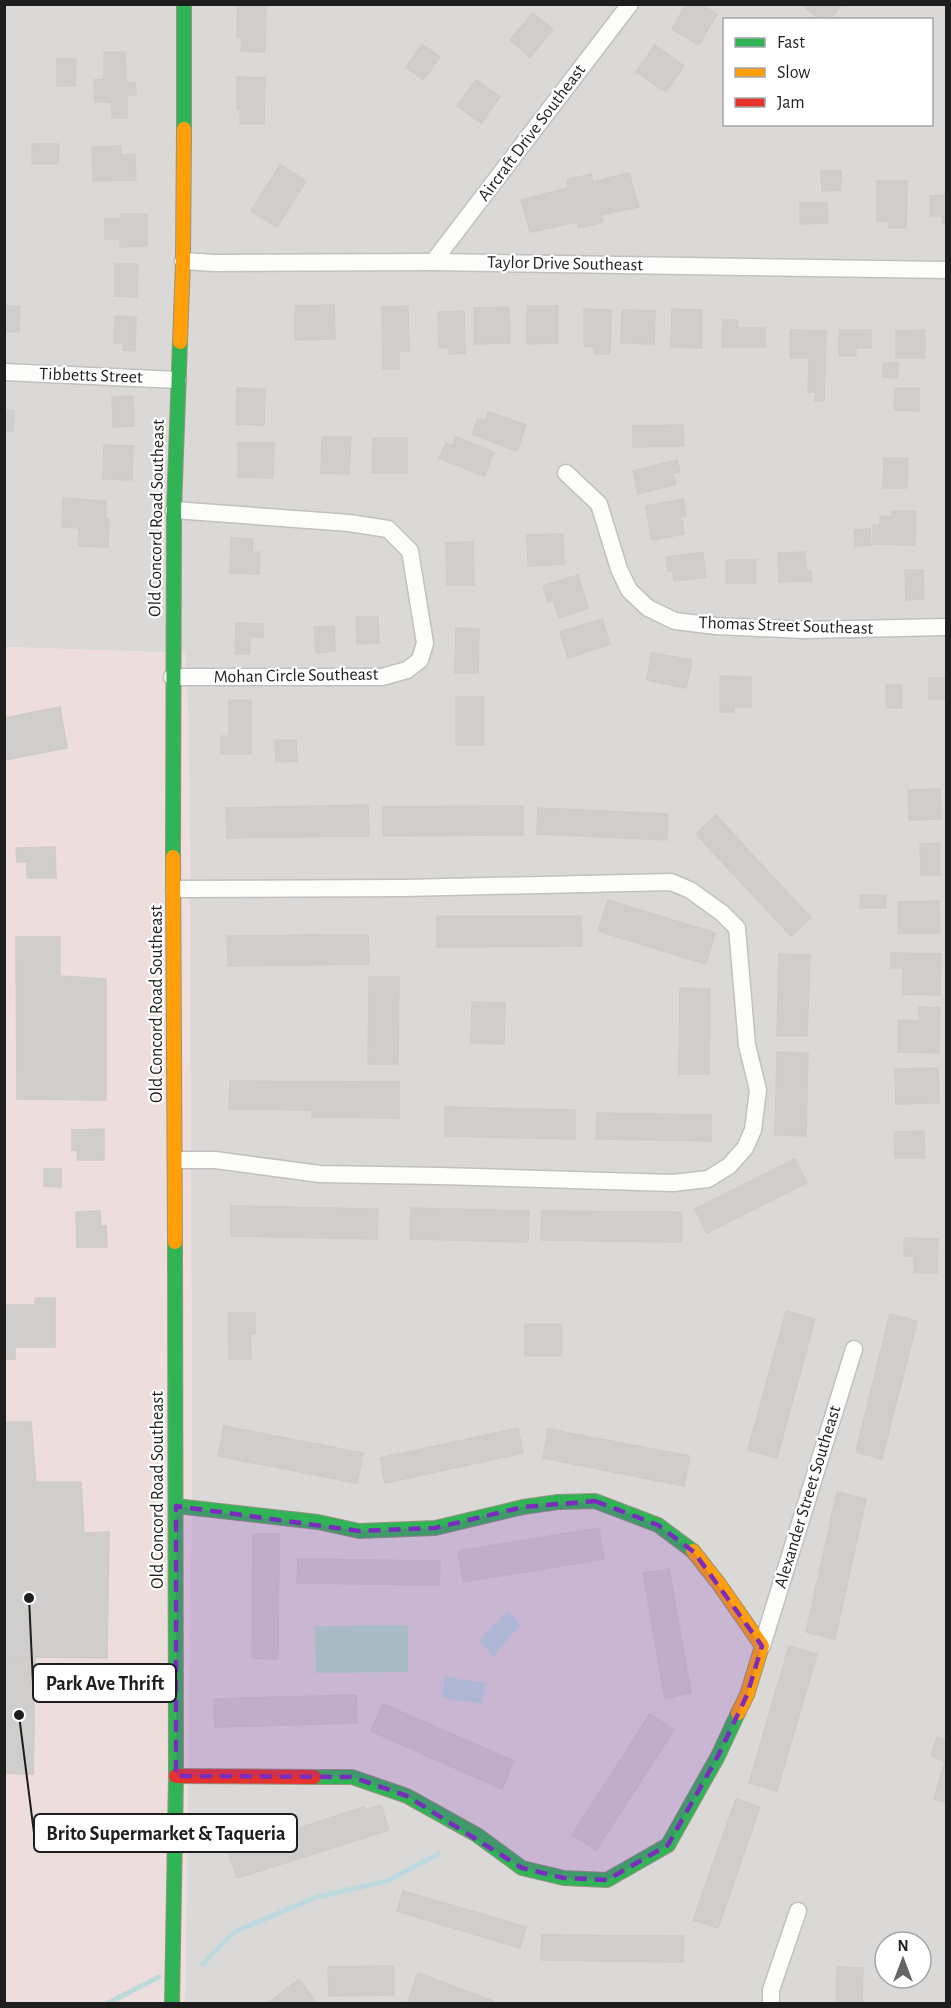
<svg xmlns="http://www.w3.org/2000/svg" width="951" height="2008" font-family="'Alegreya Sans',sans-serif">
<style>
.residential{fill:#dbd9d8;fill-rule:evenodd}
.commercial{fill:#eddddd}
.pitch{fill:#b4e0c8}
.water{fill:#bcdade}
.lines{fill:none;stroke-linecap:round;stroke-linejoin:round}
.stream{stroke:#bcdade;stroke-width:5}
.building{fill:#d0cecc;stroke:#cfcbc8;stroke-width:1.5}
.street-casing{stroke:#c2c0bf;stroke-width:19}
.fast-casing{stroke:#959480;stroke-width:16}
.slow-casing{stroke:#959480;stroke-width:16}
.jam-casing{stroke:#959480;stroke-width:16}
.street{stroke:#fcfcfb;stroke-width:16}
.fast{stroke:#30b455;stroke-width:14}
.slow{stroke:#ff9f0a;stroke-width:14}
.jam{stroke:#e5322d;stroke-width:14}
.marked{fill:#7b2cbf;fill-opacity:0.2;stroke:#7b2cbf;stroke-width:4.5;stroke-dasharray:12 8;stroke-linejoin:round}
.labels{text-anchor:middle;dominant-baseline:central;stroke-width:4.5;stroke-linejoin:round;paint-order:stroke}
.street-label{font-size:18px;fill:#1e1e1e;stroke:#fff}
.leader{fill:none;stroke:#1e1e1e;stroke-width:2}
.callout-dot{fill:#1e1e1e;stroke:#fff;stroke-width:2}
.callout{fill:#fff;stroke:#1e1e1e;stroke-width:2}
.callout-label{font-size:20px;text-anchor:middle;font-weight:bold;fill:#1e1e1e}
</style>
<rect width="100%" height="100%" fill="#ece9e6"/>
<!-- residential -->
<path class="residential" d="M5 5H946V2003H185L192 1486 189 726 184 653 5 647ZM724 20H932V124H724ZM885 1942H921V1978H885Z"/>
<!-- commercial -->
<polygon class="commercial" points="5,647 185,653 189,726 192,1486 185,2003 5,2004"/>
<!-- pitch -->
<polygon class="pitch" points="408,1625 408,1672 316,1673 315,1626"/>
<!-- water -->
<g class="water">
<polygon points="508,1611 520,1625 493,1657 479,1640"/>
<polygon points="445,1677 485,1683 482,1704 442,1698"/>
</g>
<g class="lines">
<!-- stream -->
<g class="stream">
<polyline points="203,1964 234,1932 317,1897 387,1881 438,1854"/>
<polyline points="106,2004 159,1977"/>
</g>
</g>
<!-- building -->
<g class="building">
<polygon points="238,4 266,4 265,52 241,51 242,37 237,37"/>
<polygon points="686,4 700,4 717,14 699,45 672,29"/>
<polygon points="805,4 842,4 830,20 820,20 803,6"/>
<polygon points="533,13 553,29 530,57 510,40"/>
<polygon points="422,44 440,57 423,80 406,67"/>
<polygon points="655,45 684,66 666,92 636,72"/>
<polygon points="104,52 125,52 126,83 135,83 136,95 127,95 127,118 112,118 111,102 95,102 94,80 104,79"/>
<polygon points="57,59 76,59 75,86 57,86"/>
<polygon points="237,77 265,78 264,124 240,124 240,110 237,109"/>
<polygon points="476,80 500,97 481,123 457,106"/>
<polygon points="32,144 59,144 58,164 32,164"/>
<polygon points="121,146 121,155 135,154 136,180 93,181 92,147"/>
<polygon points="280,165 306,181 277,227 251,211"/>
<polygon points="821,171 841,171 841,190 822,191"/>
<polygon points="629,173 639,207 601,215 603,222 579,228 577,222 530,232 521,200 568,188 567,180 591,174 593,182"/>
<polygon points="877,181 907,181 906,228 889,228 889,221 877,221"/>
<polygon points="946,195 946,224 942,224 942,216 930,216 930,196"/>
<polygon points="800,203 827,203 828,223 800,224"/>
<polygon points="121,214 147,214 147,246 120,247 120,239 105,239 105,219 122,219"/>
<polygon points="115,264 138,264 137,297 115,296"/>
<polygon points="334,305 335,339 295,340 295,306"/>
<polygon points="4,306 20,306 19,332 4,332"/>
<polygon points="408,306 409,351 399,351 399,369 383,369 382,307"/>
<polygon points="527,306 558,306 558,343 527,344"/>
<polygon points="509,307 510,343 474,344 474,308"/>
<polygon points="584,309 611,310 610,354 595,354 595,347 584,346"/>
<polygon points="672,309 702,310 702,348 671,347"/>
<polygon points="622,310 655,311 654,344 621,343"/>
<polygon points="464,311 465,353 449,354 449,347 439,348 438,312"/>
<polygon points="115,316 136,317 135,351 123,350 123,343 114,343"/>
<polygon points="723,320 738,320 738,328 765,328 765,347 722,347"/>
<polygon points="790,330 826,331 824,401 815,401 816,392 808,392 809,358 790,358"/>
<polygon points="839,330 871,330 871,348 856,348 856,356 839,356"/>
<polygon points="925,330 925,358 896,358 896,331"/>
<polygon points="883,363 898,363 898,378 883,377"/>
<polygon points="237,388 265,389 264,425 236,424"/>
<polygon points="895,388 919,388 919,411 894,410"/>
<polygon points="133,396 134,426 113,427 112,397"/>
<polygon points="4,410 14,411 13,431 4,431"/>
<polygon points="488,412 526,425 517,451 472,434 478,419 485,421"/>
<polygon points="683,425 684,446 633,447 633,426"/>
<polygon points="322,437 351,437 349,474 321,473"/>
<polygon points="456,437 494,452 484,476 439,458 446,443 453,446"/>
<polygon points="373,438 407,438 407,473 372,473"/>
<polygon points="238,443 274,443 273,478 238,477"/>
<polygon points="104,445 133,446 132,480 103,479"/>
<polygon points="884,458 908,458 907,488 883,488"/>
<polygon points="677,460 680,472 673,474 676,484 638,494 633,471"/>
<polygon points="63,498 106,501 106,519 109,519 108,547 78,546 79,528 62,527"/>
<polygon points="683,499 686,516 681,517 684,534 652,540 646,506"/>
<polygon points="892,511 916,511 915,545 873,544 873,525 880,525 880,516 892,517"/>
<polygon points="870,529 871,545 855,546 854,530"/>
<polygon points="563,534 564,564 528,566 527,535"/>
<polygon points="231,538 253,539 252,552 260,552 259,574 230,573"/>
<polygon points="473,542 474,585 447,585 446,543"/>
<polygon points="703,552 706,577 674,581 673,571 668,571 666,557"/>
<polygon points="805,552 806,571 811,571 812,581 779,582 778,553"/>
<rect x="726" y="560" width="30" height="23"/>
<polygon points="905,570 923,570 924,599 906,600"/>
<polygon points="578,575 588,608 559,618 553,600 548,602 543,586"/>
<polygon points="356,617 378,617 379,643 357,644"/>
<polygon points="602,619 610,644 568,658 560,632"/>
<polygon points="236,623 263,624 263,637 250,637 250,654 235,654"/>
<polygon points="334,626 335,651 316,653 314,627"/>
<polygon points="456,628 479,629 478,673 455,673"/>
<polygon points="652,653 692,660 686,688 647,680"/>
<polygon points="720,676 751,677 751,707 734,707 734,712 720,712"/>
<rect x="929" y="678" width="17" height="21"/>
<rect x="886" y="685" width="16" height="23"/>
<rect x="456" y="697" width="28" height="48"/>
<polygon points="229,700 251,700 251,754 221,754 221,736 229,736"/>
<polygon points="60,707 67,748 4,760 4,718"/>
<polygon points="275,740 296,740 297,761 276,762"/>
<polygon points="940,789 941,819 909,820 908,790"/>
<polygon points="368,805 369,836 227,838 226,808"/>
<polygon points="523,806 523,835 383,836 383,807"/>
<polygon points="538,808 668,814 667,840 537,834"/>
<polygon points="716,815 811,918 791,936 696,834"/>
<polygon points="940,843 940,875 921,875 920,844"/>
<polygon points="55,847 56,878 27,878 27,862 17,862 16,848"/>
<rect x="860" y="895" width="26" height="13"/>
<polygon points="608,900 715,933 706,964 598,931"/>
<polygon points="939,901 940,933 898,933 898,902"/>
<polygon points="437,916 581,916 582,946 437,947"/>
<polygon points="315,935 368,935 369,964 228,966 227,936"/>
<polygon points="16,937 60,937 60,976 106,979 106,1100 17,1099"/>
<polygon points="891,953 941,954 940,995 903,994 903,968 891,968"/>
<polygon points="779,954 810,955 807,1036 777,1036"/>
<polygon points="369,977 399,977 398,1064 368,1064"/>
<polygon points="680,988 710,989 709,1074 679,1074"/>
<polygon points="472,1002 505,1003 504,1044 471,1043"/>
<polygon points="919,1007 940,1008 939,1053 898,1052 898,1020 919,1021"/>
<polygon points="777,1052 808,1053 806,1136 775,1135"/>
<polygon points="938,1068 939,1103 896,1104 895,1069"/>
<polygon points="230,1081 399,1082 399,1118 312,1117 312,1110 229,1109"/>
<polygon points="445,1107 575,1110 575,1139 445,1136"/>
<polygon points="597,1113 711,1115 711,1141 596,1139"/>
<polygon points="104,1129 104,1160 78,1160 77,1150 72,1150 72,1130"/>
<polygon points="924,1131 925,1158 895,1158 894,1132"/>
<polygon points="795,1159 807,1183 707,1233 695,1209"/>
<polygon points="44,1169 61,1169 61,1187 44,1186"/>
<polygon points="231,1206 378,1209 377,1239 231,1236"/>
<polygon points="411,1208 529,1211 528,1242 410,1239"/>
<polygon points="100,1211 101,1226 106,1226 107,1247 77,1247 76,1212"/>
<polygon points="542,1211 682,1212 682,1242 541,1240"/>
<polygon points="904,1238 938,1239 937,1273 914,1273 914,1256 904,1256"/>
<polygon points="35,1298 55,1298 55,1347 15,1347 15,1359 4,1359 4,1305 35,1305"/>
<polygon points="786,1311 815,1319 777,1458 748,1450"/>
<polygon points="228,1313 255,1313 255,1334 250,1334 251,1359 229,1359"/>
<polygon points="890,1314 917,1321 882,1459 856,1452"/>
<rect x="525" y="1324" width="37" height="32"/>
<polygon points="4,1422 31,1422 36,1482 81,1482 84,1533 109,1532 107,1658 35,1657 33,1774 4,1773"/>
<polygon points="224,1426 363,1453 357,1483 218,1456"/>
<polygon points="518,1428 523,1453 385,1483 380,1458"/>
<polygon points="548,1429 690,1456 684,1486 543,1458"/>
<polygon points="837,1492 866,1499 835,1639 806,1632"/>
<polygon points="599,1528 604,1559 463,1582 458,1551"/>
<polygon points="253,1534 279,1534 278,1659 252,1658"/>
<polygon points="298,1559 440,1561 439,1585 297,1583"/>
<polygon points="669,1569 691,1693 665,1698 643,1573"/>
<polygon points="789,1646 817,1654 777,1791 749,1783"/>
<polygon points="4,1657 35,1657 33,1774 4,1773"/>
<polygon points="356,1695 357,1723 215,1727 214,1699"/>
<polygon points="383,1704 514,1761 502,1789 371,1731"/>
<polygon points="650,1714 674,1730 596,1850 572,1835"/>
<polygon points="937,1737 946,1741 946,1802 934,1799 945,1761 931,1756"/>
<polygon points="736,1799 760,1807 718,1928 693,1920"/>
<polygon points="381,1805 389,1830 237,1878 228,1851 364,1807 365,1810"/>
<polygon points="403,1891 526,1927 520,1948 397,1911"/>
<polygon points="542,1935 684,1936 683,1962 541,1960"/>
<polygon points="394,1966 394,1995 329,1996 328,1967"/>
<polygon points="837,1967 863,1968 862,2004 836,2004"/>
<polygon points="418,1973 493,2001 492,2004 413,2004 408,2001"/>
<polygon points="299,1979 317,2003 267,2004"/>
</g>
<g class="lines">
<defs>
<g id="street">
<polyline points="183,261 215,263 433,262 946,270"/>
<polyline points="433,262 630,4"/>
<polyline points="4,372 178,380"/>
<polyline points="566,473 599,504 619,569 629,590 648,608 675,621 716,626 805,630 946,627"/>
<polyline points="172,677 382,677 407,670 420,660 425,643 410,551 388,529 349,523 174,510"/>
<polyline points="174,889 403,888 671,882 690,890 722,913 737,928 747,1045 758,1090 753,1130 745,1148 729,1166 708,1179 673,1183 440,1176 320,1174 215,1160 176,1160"/>
<polyline points="762,1646 854,1349"/>
<polyline points="771,2004 771,1990 798,1911"/>
</g>
<g id="fast">
<polyline points="184,129 184,4"/>
<polyline points="173,857 174,510 180,342"/>
<polyline points="176,1506 318,1522 359,1531 435,1528 523,1507 558,1502 595,1501 658,1525 693,1551"/>
<polyline points="314,1777 352,1777 407,1796 477,1835 522,1868 564,1878 607,1880 668,1845 718,1756 738,1713"/>
<polyline points="172,2004 176,1776 175,1242"/>
</g>
<g id="slow">
<polyline points="180,342 183,261 184,129"/>
<polyline points="173,857 175,1242"/>
<polyline points="693,1551 719,1584 762,1646 747,1695 738,1713"/>
</g>
<polyline id="jam" points="176,1776 314,1777"/>
</defs>
<!-- street casing -->
<use href="#street" class="street-casing"/>
<!-- fast casing -->
<use href="#fast" class="fast-casing"/>
<!-- slow casing -->
<use href="#slow" class="slow-casing"/>
<!-- jam casing -->
<use href="#jam" class="jam-casing"/>
<!-- street -->
<use href="#street" class="street"/>
<!-- fast -->
<use href="#fast" class="fast"/>
<!-- slow -->
<use href="#slow" class="slow"/>
<!-- jam -->
<use href="#jam" class="jam"/>
</g>
<!-- marked area -->
<path class="marked" d="M595 1501 658 1525 694 1552 762 1646 747 1695 718 1756 668 1845 607 1880 564 1878 522 1868 407 1796 352 1777 176 1776V1506L359 1531 435 1528 523 1507Z"/>
<g class="labels">
<!-- street labels -->
<g class="street-label">
<text transform="translate(532 133) rotate(-53)">Aircraft Drive Southeast</text>
<text transform="translate(565 264) rotate(1)">Taylor Drive Southeast</text>
<text transform="translate(91 376) rotate(2)">Tibbetts Street</text>
<text transform="translate(157 518) rotate(-89)">Old Concord Road Southeast</text>
<text transform="translate(786 626) rotate(2)">Thomas Street Southeast</text>
<text transform="translate(296 676) rotate(-1)">Mohan Circle Southeast</text>
<text transform="translate(157 1004) rotate(-90)">Old Concord Road Southeast</text>
<text transform="translate(158 1490) rotate(-90)">Old Concord Road Southeast</text>
<text transform="translate(808 1497) rotate(-73)">Alexander Street Southeast</text>
</g>
</g>
<!-- callouts -->
<path class="leader" d="M29 1598L33 1683M19 1715L34 1833"/>
<g class="callout-dot">
<circle cx="29" cy="1598" r="6"/>
<circle cx="19" cy="1715" r="6"/>
</g>
<g class="callout">
<rect x="33" y="1664" width="143" height="38" rx="6"/>
<rect x="34" y="1814" width="263" height="38" rx="6"/>
</g>
<g class="callout-label">
<text x="105" y="1690">Park Ave Thrift</text>
<text x="166" y="1840">Brito Supermarket &amp; Taqueria</text>
</g>
<!-- border -->
<rect width="951" height="2008" fill="none" stroke="#1e1e1e" stroke-width="12"/>
<!-- legend -->
<rect x="723" y="18" width="210" height="108" fill="#ffffff" stroke="#a5a5a5" stroke-width="1.5"/>
<rect x="735" y="38" width="30" height="9" fill="#30b455" stroke="#a5a5a5" stroke-width="1.5"/>
<text x="777" y="48" font-size="18" fill="#1e1e1e">Fast</text>
<rect x="735" y="68" width="30" height="9" fill="#ff9f0a" stroke="#a5a5a5" stroke-width="1.5"/>
<text x="777" y="78" font-size="18" fill="#1e1e1e">Slow</text>
<rect x="735" y="98" width="30" height="9" fill="#e5322d" stroke="#a5a5a5" stroke-width="1.5"/>
<text x="777" y="108" font-size="18" fill="#1e1e1e">Jam</text>
<!-- north arrow -->
<g transform="translate(903 1960)"><circle r="28" fill="#ffffff" stroke="#a5a5a5" stroke-width="1.5"/>
<path d="M0-4.5L10 22L0 15L-10 22Z" fill="#666564"/>
<text y="-9" font-size="16" font-weight="bold" text-anchor="middle" fill="#1e1e1e">N</text>
</g>
</svg>
